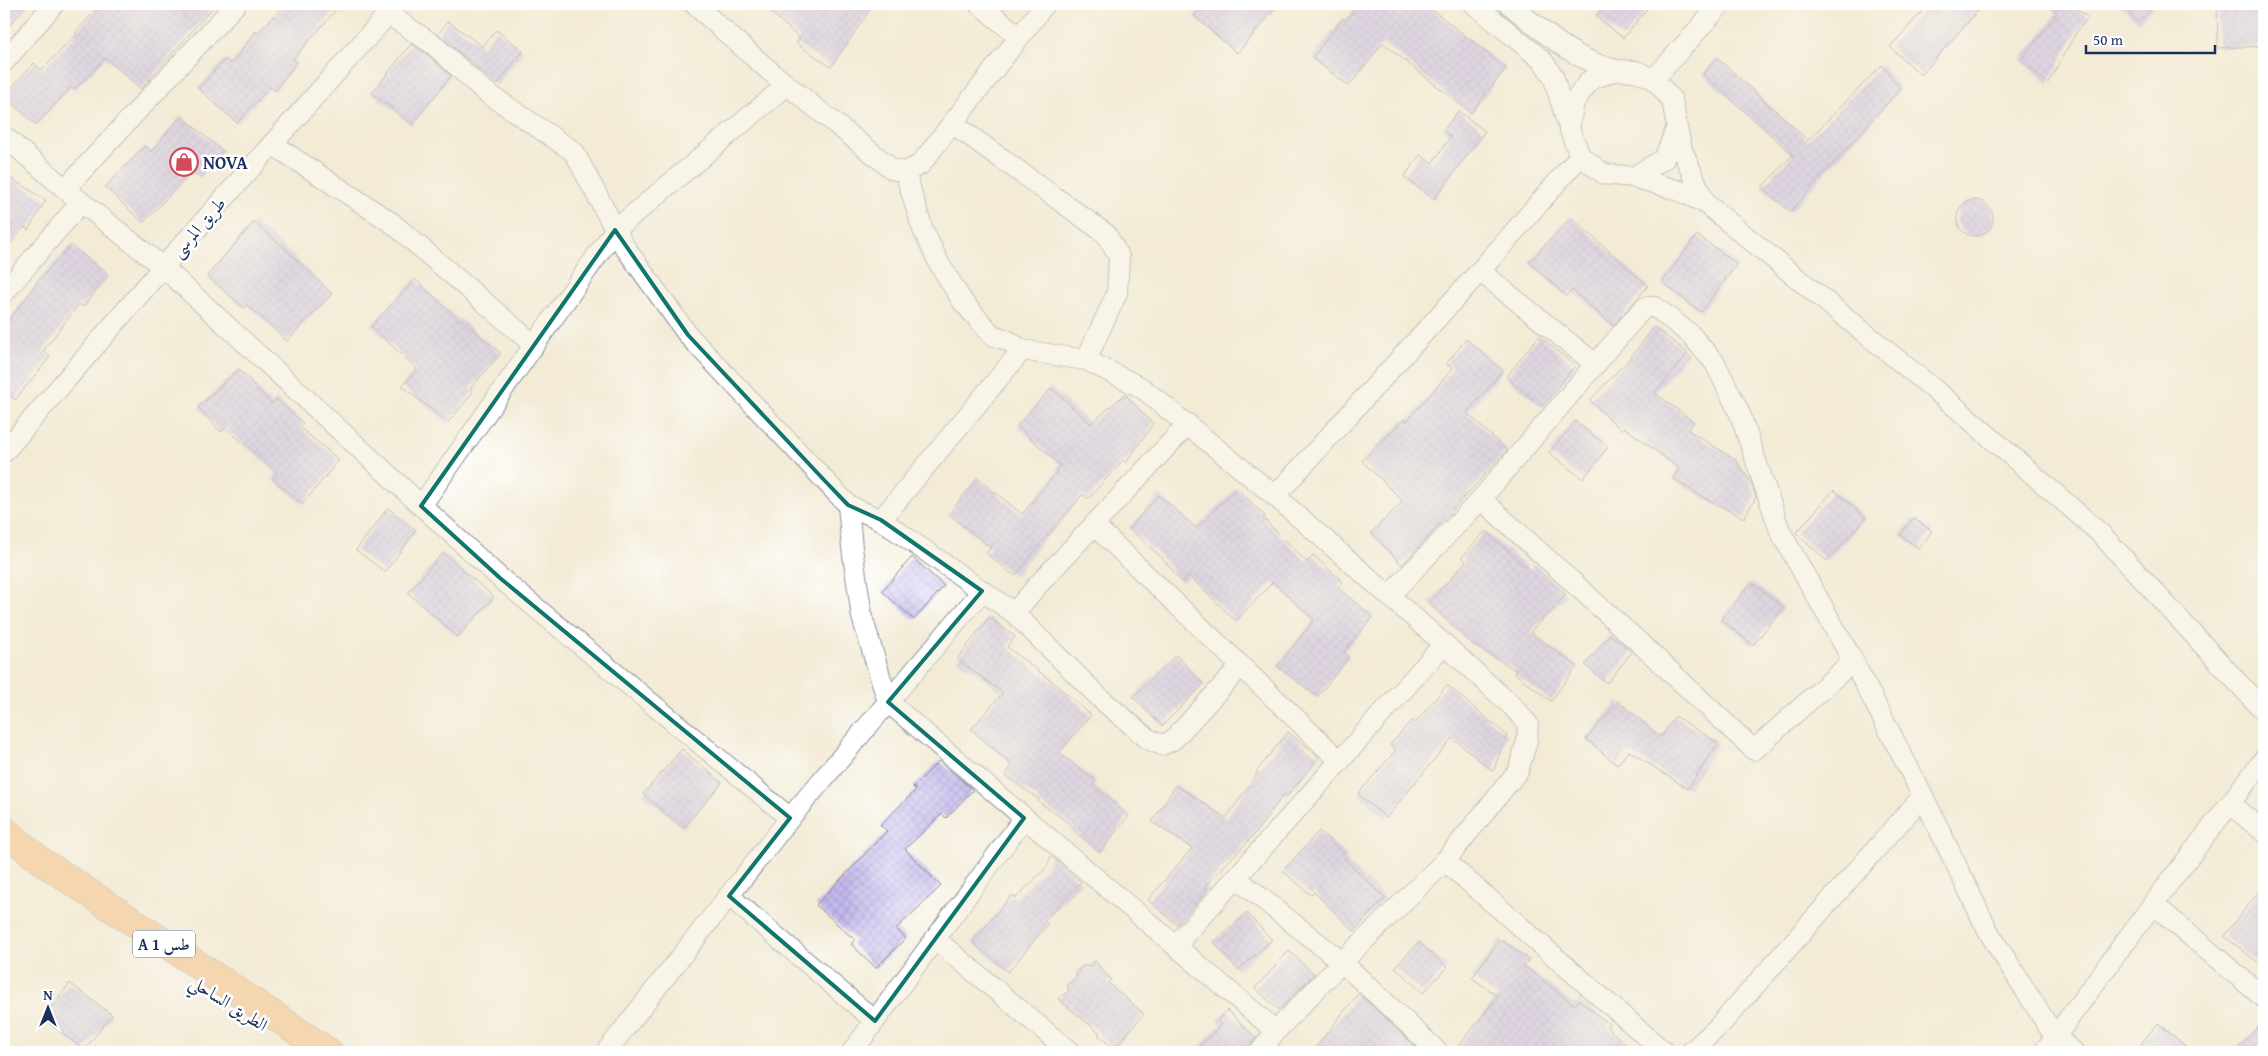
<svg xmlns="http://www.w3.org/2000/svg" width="2268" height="1056" font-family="'Gentium Book Plus',Amiri,serif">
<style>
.building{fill:url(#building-cross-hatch)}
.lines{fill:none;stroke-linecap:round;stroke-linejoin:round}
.street-casing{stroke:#878d9a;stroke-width:22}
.highway-casing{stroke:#878d9a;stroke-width:29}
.street{stroke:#fff;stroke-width:20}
.highway{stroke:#f5be86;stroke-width:28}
.marked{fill:none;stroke:#0f766e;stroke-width:4;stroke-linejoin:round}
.labels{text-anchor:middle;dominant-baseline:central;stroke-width:5;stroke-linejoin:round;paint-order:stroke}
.shield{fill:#fff;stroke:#5f6d8e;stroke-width:1}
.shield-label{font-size:16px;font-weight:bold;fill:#1b2f5e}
.poi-label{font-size:18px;font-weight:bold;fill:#1b2f5e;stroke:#fff;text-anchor:start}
.street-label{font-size:18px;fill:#1b2f5e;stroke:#fff}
</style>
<defs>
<pattern id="building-cross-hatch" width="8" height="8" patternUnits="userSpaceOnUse" patternTransform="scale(1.25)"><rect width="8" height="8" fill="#c5baee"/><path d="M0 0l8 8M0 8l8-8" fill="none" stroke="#a9a0ce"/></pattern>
</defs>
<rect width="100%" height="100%" fill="#fff"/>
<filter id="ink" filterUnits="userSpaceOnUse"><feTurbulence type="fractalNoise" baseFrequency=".02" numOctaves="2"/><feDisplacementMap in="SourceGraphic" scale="10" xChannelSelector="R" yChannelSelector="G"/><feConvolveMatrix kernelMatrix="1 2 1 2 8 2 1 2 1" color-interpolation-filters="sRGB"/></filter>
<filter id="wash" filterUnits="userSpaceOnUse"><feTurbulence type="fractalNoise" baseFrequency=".0096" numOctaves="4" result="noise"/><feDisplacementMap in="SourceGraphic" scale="20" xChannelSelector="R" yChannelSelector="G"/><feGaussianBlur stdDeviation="1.12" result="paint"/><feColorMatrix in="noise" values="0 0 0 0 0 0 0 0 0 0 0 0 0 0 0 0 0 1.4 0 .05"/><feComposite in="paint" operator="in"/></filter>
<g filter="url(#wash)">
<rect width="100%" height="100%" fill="#f3ebd6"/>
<g id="blocks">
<!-- building -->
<g class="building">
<polygon points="4,4 28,4 4,32"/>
<polygon points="101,4 216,4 141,89 106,58 74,90 71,87 36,125 4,96 34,63 41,70 77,34 75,33"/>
<polygon points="285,4 341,4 293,59 297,62 275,91 270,87 237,123 198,88 225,59 231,64 256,31 258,33"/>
<polygon points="761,4 874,4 831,67 796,43 800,38"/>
<polygon points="1205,4 1279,4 1237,53 1194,16"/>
<polygon points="1358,4 1425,4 1506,68 1471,113 1383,43 1349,86 1312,58 1343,18 1346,20"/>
<polygon points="1605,4 1651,4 1623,38 1596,16"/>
<polygon points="1929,4 1984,4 1921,75 1890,47"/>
<polygon points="2046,4 2071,4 2088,18 2077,31 2048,83 2021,60 2057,13"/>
<polygon points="2119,4 2155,4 2139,22"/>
<polygon points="2217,4 2264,4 2264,46 2218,48"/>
<polygon points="448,21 483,47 496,30 523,51 497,85 438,34"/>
<polygon points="411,44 427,54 451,76 412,125 372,93"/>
<polygon points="1717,58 1808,140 1882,65 1900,89 1790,212 1762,187 1793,155 1703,74"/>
<polygon points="1458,111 1485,131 1434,199 1404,177 1420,155 1432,163 1451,137 1443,131"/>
<polygon points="181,116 223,151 200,178 192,172 143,223 105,187 145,146 151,152"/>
<polygon points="4,174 46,200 28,230 24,227 4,251"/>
<circle cx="1975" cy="218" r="18"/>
<polygon points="1571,217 1648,286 1613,326 1572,290 1566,296 1529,262"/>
<polygon points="254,222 291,254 332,294 287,341 247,305 244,308 207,276"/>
<polygon points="1697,235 1737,264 1701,312 1662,282"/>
<polygon points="71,245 108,276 83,307 79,304 43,351 50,357 15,400 4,391 4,327 39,280"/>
<polygon points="415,279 459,320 460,319 501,353 470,389 473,392 448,423 402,386 417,369 371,326"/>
<polygon points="1654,327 1688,353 1655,393 1694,422 1688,430 1736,460 1750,481 1756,497 1744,518 1704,498 1673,479 1679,468 1624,427 1621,430 1590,400 1630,358"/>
<polygon points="1539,336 1575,366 1542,407 1506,377"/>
<polygon points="1466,339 1503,370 1467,413 1507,450 1402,565 1371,533 1403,501 1362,461 1404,419 1407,421 1453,368 1446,364"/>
<polygon points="239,369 272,404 276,399 303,423 299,427 339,460 303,504 272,479 277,473 226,428 221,432 198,407"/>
<polygon points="1051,388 1091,424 1125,394 1153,424 1126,463 1123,460 1088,499 1083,494 1049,535 1048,534 1015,576 986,553 991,548 949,514 977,478 1022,514 1057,472 1056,470 1060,465 1017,426"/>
<polygon points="1575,421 1608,447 1583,479 1549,453"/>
<polygon points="1236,488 1265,516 1263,518 1307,562 1313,555 1343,582 1338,588 1373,617 1344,652 1349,657 1317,697 1277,666 1314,620 1273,582 1236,621 1189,576 1182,582 1161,557 1129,528 1159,495 1196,528"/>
<polygon points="1834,490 1866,518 1827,561 1796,533"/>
<polygon points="388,508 416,530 385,572 356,550"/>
<polygon points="1913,518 1932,531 1919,549 1900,535"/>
<polygon points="1485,531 1530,570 1534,566 1566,595 1530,632 1577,666 1551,701 1514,673 1516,670 1472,644 1429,603 1466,561 1462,557"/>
<polygon points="443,553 494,597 458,637 408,593"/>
<polygon points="912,557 944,586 914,620 882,591"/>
<polygon points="1751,582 1784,607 1753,645 1721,620"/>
<polygon points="989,617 1015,637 1007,647 1054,683 1091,715 1059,753 1096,781 1093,785 1129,816 1099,852 1073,830 1075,828 1038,801 1039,799 1005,776 1012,765 971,729 1003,693 957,659"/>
<polygon points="1610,634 1632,652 1607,683 1585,665"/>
<polygon points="1176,655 1204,684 1162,726 1133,697"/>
<polygon points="1447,685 1507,735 1493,771 1452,738 1386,818 1358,794 1396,750 1390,745 1412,720 1415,723"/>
<polygon points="1618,701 1661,737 1675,716 1718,743 1688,789 1629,751 1617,765 1586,739"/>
<polygon points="1288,732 1319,757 1287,796 1284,794 1254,835 1205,886 1208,889 1177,925 1148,900 1192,848 1152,822 1176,785 1226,818 1258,773 1256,772"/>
<polygon points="682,749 722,783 683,828 643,794"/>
<polygon points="939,761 973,790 946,818 942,814 905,849 941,886 896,929 906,938 876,968 851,944 855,940 816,905 887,831 880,825 916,790 913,787"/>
<polygon points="1319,831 1347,856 1344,859 1385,898 1354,931 1314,892 1311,895 1283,871"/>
<polygon points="1051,856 1081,882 1044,921 1048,924 1008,972 972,942 1012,895 1016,898 1047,867"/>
<polygon points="2264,885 2264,967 2224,936"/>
<polygon points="1247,913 1272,940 1238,970 1214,942"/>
<polygon points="1500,939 1529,959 1524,966 1575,1005 1579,1000 1609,1024 1607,1027 1634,1052 1469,1052 1459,1045 1498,996 1472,978"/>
<polygon points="1419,942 1447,967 1423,993 1395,967"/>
<polygon points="1289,951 1314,974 1279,1010 1255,988"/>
<polygon points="1095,961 1111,980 1108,983 1144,1014 1114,1049 1098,1035 1100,1033 1058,999 1069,991 1067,985 1077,977 1076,973 1084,965 1089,967"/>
<polygon points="70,983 112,1015 84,1050 42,1018"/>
<polygon points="1358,994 1367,1001 1421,1052 1312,1052"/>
<polygon points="1227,1010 1256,1038 1252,1043 1243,1052 1194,1052 1221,1024 1217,1020"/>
<polygon points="2264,1021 2264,1052 2234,1052"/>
<polygon points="2158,1023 2193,1052 2134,1052"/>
</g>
</g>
</g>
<g filter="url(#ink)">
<use href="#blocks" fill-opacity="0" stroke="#878d9a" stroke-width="1"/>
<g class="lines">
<defs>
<g id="street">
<polyline points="694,4 772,73 892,169 905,172 920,165 1045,4"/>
<polyline points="979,4 1018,36"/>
<polyline points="1474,4 1542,60 1553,76 1567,122"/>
<path d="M1509 4C1542 30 1574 61 1616 70"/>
<polyline points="388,14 434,45 483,90 574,152 624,246 688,335 848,505 881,520 1014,613 1101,699 1148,739 1162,745 1173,740 1241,666"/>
<polyline points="4,62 54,4"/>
<polyline points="1654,79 1721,4"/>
<polyline points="952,123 1106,234 1119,257 1117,293 1086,360"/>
<polyline points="1677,127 1664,159 1633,177 1604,174 1580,156 1569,128 1574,102 1590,80 1616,70 1636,71 1654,79 1672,100 1677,127 1682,150 1705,203"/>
<polyline points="4,136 65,189 163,267 500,578 790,818 606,1052"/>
<polyline points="272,144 392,223 534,345"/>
<polyline points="905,172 923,230 940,265 963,302 992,335 1007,340 1022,350 1086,360 1142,388 1275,496 1444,644 1513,707 1528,724 1527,741 1518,771 1445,861 1342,962 1276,1031 1260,1052"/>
<polyline points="1633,177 1680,191 1705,203 1952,404 2100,533 2264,711"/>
<polyline points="65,189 236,4"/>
<polyline points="1480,271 1595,364"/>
<polyline points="4,293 81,202"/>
<polyline points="4,452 163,267 388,14 395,4"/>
<polyline points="1275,496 1480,271 1580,156"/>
<polyline points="1481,499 1643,646 1754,750 1853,661"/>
<polyline points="848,505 852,548 862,617 888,702 1276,1031"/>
<polyline points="421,506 615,230 787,85"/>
<polyline points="881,520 1022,350"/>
<polyline points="1094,525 1340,761"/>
<polyline points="1389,596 1481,499 1639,313 1646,307 1655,307 1690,334 1715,363 1740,414 1780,531 1853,661 1923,796 1988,931 2055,1037 2074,1052"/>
<polyline points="1014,613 1038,585 1188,424"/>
<polyline points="2230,804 2264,832"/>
<polyline points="790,818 982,591"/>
<polyline points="1445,861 1664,1052"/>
<polyline points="1236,878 1342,962 1438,1052"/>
<polyline points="729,896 875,1021"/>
<polyline points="2153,904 2264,998"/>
<polyline points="935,939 1070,1052"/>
<polyline points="1175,946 1444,644"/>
<polyline points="852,1052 1024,818"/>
<polyline points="1691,1052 1719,1026 1923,796"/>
<polyline points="2044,1052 2153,904 2264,759"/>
</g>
<polyline id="highway" points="4,830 41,861 329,1052"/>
</defs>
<!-- street casing -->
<use href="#street" class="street-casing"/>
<!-- highway casing -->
<use href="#highway" class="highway-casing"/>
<!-- street -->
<use href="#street" class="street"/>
<!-- highway -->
<use href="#highway" class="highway"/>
</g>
</g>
<!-- marked area -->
<path d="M0 0H2268V1056H0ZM615 230 688 335 825 481 848 505 881 520 982 591 888 702 1024 818 875 1021 729 896 790 818 500 578 421 506Z" fill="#f3ebd6" fill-opacity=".55" fill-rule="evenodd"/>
<path class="marked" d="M615 230 688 335 825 481 848 505 881 520 982 591 888 702 1024 818 875 1021 729 896 790 818 500 578 421 506Z"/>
<!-- icons -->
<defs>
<symbol id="shop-ring" viewBox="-11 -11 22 22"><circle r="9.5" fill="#fff" stroke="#d1495b" stroke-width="1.5"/><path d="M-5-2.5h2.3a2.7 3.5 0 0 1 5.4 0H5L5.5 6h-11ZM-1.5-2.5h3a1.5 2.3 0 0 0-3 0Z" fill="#d1495b"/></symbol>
</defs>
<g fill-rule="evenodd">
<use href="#shop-ring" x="168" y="146" width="32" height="32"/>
</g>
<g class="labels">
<!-- shield labels -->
<rect class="shield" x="133" y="930.5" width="62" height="27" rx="4"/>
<g class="shield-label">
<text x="164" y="944">A 1 طس</text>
</g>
<!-- poi labels -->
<g class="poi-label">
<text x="203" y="162">NOVA</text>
</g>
<!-- street labels -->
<g class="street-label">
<text transform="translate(198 227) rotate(-49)">طريق المرسى</text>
<text transform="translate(229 1003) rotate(32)">الطريق الساحلي</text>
</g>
</g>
<!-- margin -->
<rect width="2268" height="1056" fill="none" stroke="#fff" stroke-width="20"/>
<!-- north arrow -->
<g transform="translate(48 1008)" stroke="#ffffff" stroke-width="4" paint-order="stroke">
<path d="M0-4L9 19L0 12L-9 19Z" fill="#1b2f5e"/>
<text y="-8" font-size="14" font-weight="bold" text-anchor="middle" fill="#1b2f5e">N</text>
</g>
<!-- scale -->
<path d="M2086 45v8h129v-8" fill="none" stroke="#1b2f5e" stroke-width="2.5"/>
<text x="2093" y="45" font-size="15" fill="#1b2f5e" stroke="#ffffff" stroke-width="4" paint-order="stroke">50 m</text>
</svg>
